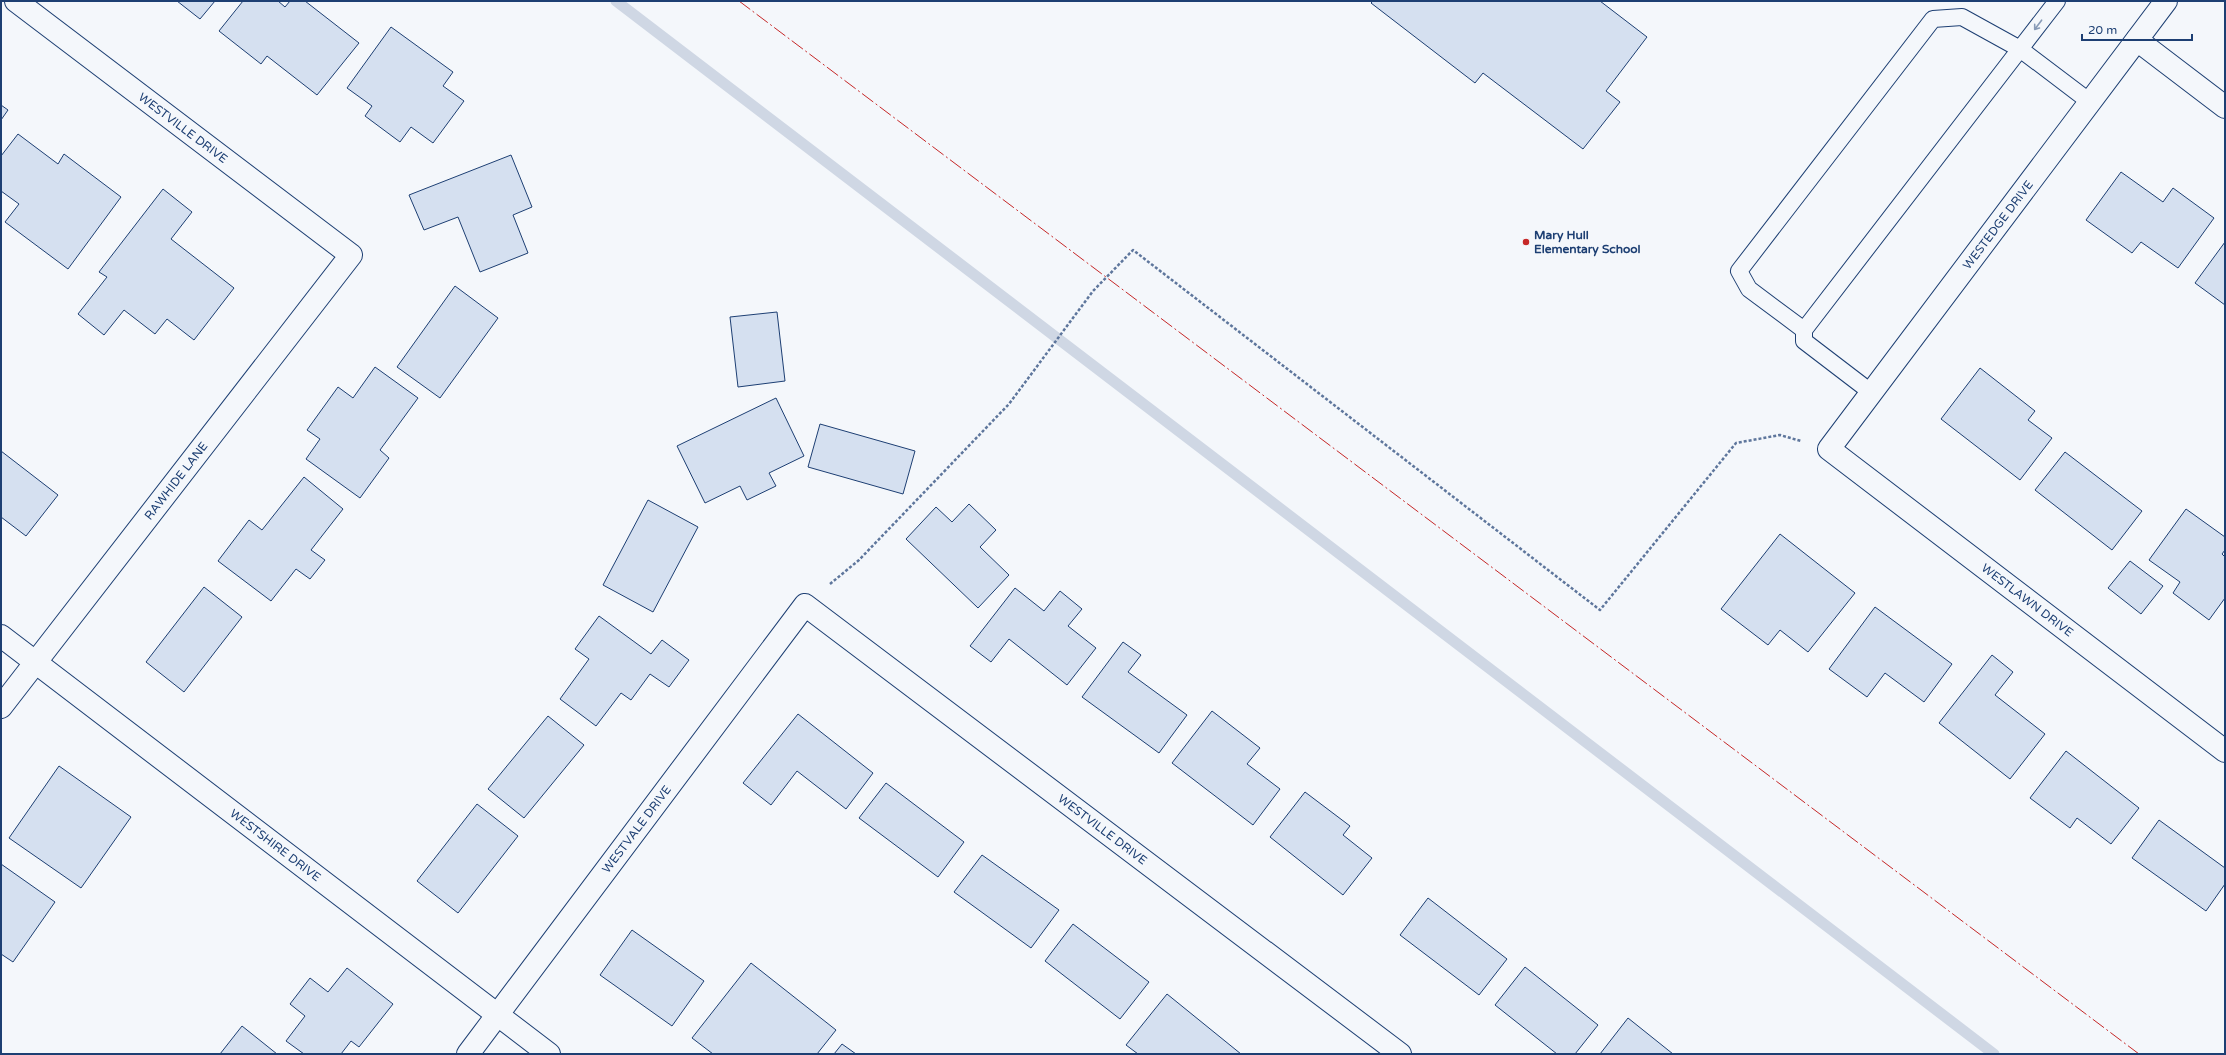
<svg xmlns="http://www.w3.org/2000/svg" width="2226" height="1055" font-family="'Varela Round',sans-serif">
<style>
.lines{fill:none;stroke-linecap:round;stroke-linejoin:round}
.stream{stroke:#cfd7e4;stroke-width:11}
.building{fill:#d5e0f0;stroke:#1d3f73}
.lane-casing{stroke:#1d3f73;stroke-width:18}
.street-casing{stroke:#1d3f73;stroke-width:24}
.path{stroke:#5e769c;stroke-width:2.5;stroke-dasharray:3 2;stroke-linecap:butt}
.lane{stroke:#f4f7fb;stroke-width:16}
.street{stroke:#f4f7fb;stroke-width:22}
.power{stroke:#c62828;stroke-width:1;stroke-dasharray:14 3 2 3;stroke-linecap:butt}
.oneway{stroke:#889bb7}
.poi-dot{fill:#c62828;stroke:#f4f7fb;stroke-width:1.5}
.labels{text-anchor:middle;dominant-baseline:central;stroke-width:3;stroke-linejoin:round;paint-order:stroke}
.street-label{font-size:12px;fill:#1d3f73;stroke:#f4f7fb}
.poi-label{font-size:12px;font-weight:bold;fill:#1d3f73;stroke:#f4f7fb;text-anchor:start}
</style>
<rect width="100%" height="100%" fill="#f4f7fb"/>
<g class="lines">
<!-- stream -->
<polyline class="stream" points="616,1 1994,1054"/>
</g>
<!-- building -->
<g class="building">
<polygon points="177,1 215,1 200,19"/>
<polygon points="243,1 278,1 285,7 290,1 305,1 359,43 317,95 267,56 261,64 219,31"/>
<polygon points="1373,1 1600,1 1647,37 1606,91 1620,102 1583,149 1483,73 1475,83 1371,3"/>
<polygon points="391,27 453,72 443,86 464,101 433,143 411,127 400,142 365,116 372,106 347,88"/>
<polygon points="1,105 8,110 1,120"/>
<polygon points="18,134 58,164 64,154 121,197 68,269 5,222 19,204 1,191 1,156"/>
<polygon points="511,155 532,207 513,215 528,253 480,272 458,217 424,230 409,195"/>
<polygon points="2121,172 2163,202 2173,188 2214,218 2178,268 2141,242 2132,253 2086,220"/>
<polygon points="163,189 192,212 171,239 234,288 194,340 167,319 155,334 124,310 104,335 78,314 107,277 99,272"/>
<polygon points="2225,242 2225,305 2195,283"/>
<polygon points="455,286 498,318 440,398 397,367"/>
<polygon points="777,312 785,381 738,387 730,317"/>
<polygon points="375,367 418,398 380,450 389,458 360,498 306,459 320,439 307,430 338,387 353,398"/>
<polygon points="1980,368 2035,411 2028,420 2052,438 2020,480 1941,419"/>
<polygon points="776,398 804,456 769,473 776,486 747,500 740,486 705,503 677,446"/>
<polygon points="820,424 915,451 903,494 808,467"/>
<polygon points="1,451 58,495 26,536 1,517"/>
<polygon points="2065,452 2142,511 2112,550 2035,490"/>
<polygon points="304,477 343,509 311,550 325,560 310,579 296,569 271,601 218,561 249,520 262,530"/>
<polygon points="648,500 698,527 653,612 603,585"/>
<polygon points="969,504 996,530 980,547 1009,575 978,608 906,539 936,507 952,522"/>
<polygon points="2186,509 2225,537 2225,550 2222,554 2225,557 2225,598 2209,620 2173,593 2180,582 2149,560"/>
<polygon points="1780,534 1855,593 1808,652 1780,630 1768,645 1721,609"/>
<polygon points="2130,561 2163,586 2141,614 2108,588"/>
<polygon points="204,587 242,617 184,692 146,662"/>
<polygon points="1015,588 1044,611 1060,591 1082,609 1068,626 1096,648 1067,685 1009,639 991,662 970,646"/>
<polygon points="1875,607 1952,664 1924,702 1885,673 1867,697 1829,669"/>
<polygon points="599,616 651,654 662,640 689,660 669,687 650,674 631,700 621,693 596,726 560,699 589,659 575,649"/>
<polygon points="1123,642 1141,655 1128,672 1187,715 1159,753 1082,697"/>
<polygon points="1992,655 2013,672 1995,695 2045,734 2010,779 1939,723"/>
<polygon points="1212,711 1260,748 1247,764 1280,789 1253,825 1172,763"/>
<polygon points="798,714 873,773 846,809 797,771 771,805 743,783"/>
<polygon points="548,716 584,745 524,818 488,789"/>
<polygon points="2066,751 2139,808 2111,844 2077,818 2070,828 2030,798"/>
<polygon points="59,766 131,817 81,888 9,838"/>
<polygon points="886,783 964,842 938,877 859,818"/>
<polygon points="1305,792 1350,826 1343,835 1372,858 1343,895 1270,837"/>
<polygon points="477,804 518,836 458,913 417,881"/>
<polygon points="2159,820 2225,868 2225,884 2206,911 2132,858"/>
<polygon points="982,855 1059,910 1031,948 954,892"/>
<polygon points="1,864 55,902 13,962 1,954"/>
<polygon points="1428,898 1507,959 1479,995 1400,935"/>
<polygon points="1073,924 1149,982 1120,1019 1045,961"/>
<polygon points="632,930 704,981 672,1026 600,975"/>
<polygon points="751,963 836,1030 817,1054 713,1054 692,1038"/>
<polygon points="1525,967 1598,1025 1575,1054 1557,1054 1495,1005"/>
<polygon points="347,968 393,1004 359,1047 351,1041 341,1054 304,1054 286,1041 305,1016 290,1004 310,978 328,992"/>
<polygon points="1167,994 1241,1054 1138,1054 1126,1045"/>
<polygon points="1628,1018 1673,1054 1600,1054"/>
<polygon points="242,1026 277,1054 220,1054"/>
<polygon points="842,1044 856,1054 834,1054"/>
</g>
<g class="lines">
<defs>
<g id="lane">
<polyline points="1804,330 1749,289 1739,271 1933,19 1962,17 2020,49 2057,1"/>
<polyline points="1872,393 1804,341 1804,330 2020,49 2090,102"/>
</g>
<g id="street">
<path id="s1" d="M2166 1 1829 449 2225 751"/>
<polyline points="2137,40 2225,107"/>
<path id="s2" d="M1 636 549 1054"/>
<path id="s3" d="M1 707 351 255 16 1"/>
<path id="s4" d="M468 1054 805 605 1400 1054"/>
</g>
</defs>
<!-- lane casing -->
<use href="#lane" class="lane-casing"/>
<!-- street casing -->
<use href="#street" class="street-casing"/>
<!-- path -->
<polyline class="path" points="830,584 859,560 1009,404 1093,291 1133,250 1600,610 1736,443 1780,435 1801,441"/>
<!-- lane -->
<use href="#lane" class="lane"/>
<!-- street -->
<use href="#street" class="street"/>
<!-- power -->
<polyline class="power" points="739,1 2139,1054"/>
</g>
<!-- one-way arrows -->
<defs><path id="oneway-shaft" d="M-6 0H5M1.5-3L5.5 0L1.5 3" fill="none" stroke-width="1.6" stroke-linecap="round" stroke-linejoin="round"/></defs>
<use class="oneway" href="#oneway-shaft" transform="translate(2038 25) rotate(127)"/>
<!-- markers -->
<circle class="poi-dot" cx="1526" cy="242" r="4"/>
<g class="labels">
<!-- street labels -->
<g class="street-label">
<text transform="translate(183 128) rotate(37)">WESTVILLE DRIVE</text>
<text transform="translate(1998 225) rotate(-53)">WESTEDGE DRIVE</text>
<text stroke="none"><textPath href="#s3" startOffset="286">RAWHIDE LANE</textPath></text>
<text stroke="none"><textPath href="#s1" startOffset="810">WESTLAWN DRIVE</textPath></text>
<text stroke="none"><textPath href="#s4" startOffset="934">WESTVILLE DRIVE</textPath></text>
<text stroke="none"><textPath href="#s4" startOffset="281">WESTVALE DRIVE</textPath></text>
<text stroke="none"><textPath href="#s2" startOffset="345">WESTSHIRE DRIVE</textPath></text>
</g>
<!-- poi labels -->
<g class="poi-label">
<text x="1534" y="235">Mary Hull<tspan x="1534" dy="14">Elementary School</tspan></text>
</g>
</g>
<!-- border -->
<rect width="2226" height="1055" fill="none" stroke="#1d3f73" stroke-width="4"/>
<!-- scale -->
<path d="M2082 34v6h110v-6" fill="none" stroke="#1d3f73" stroke-width="2"/>
<text x="2088" y="34" font-size="12" fill="#1d3f73" stroke="#f4f7fb" stroke-width="3" paint-order="stroke">20 m</text>
</svg>
